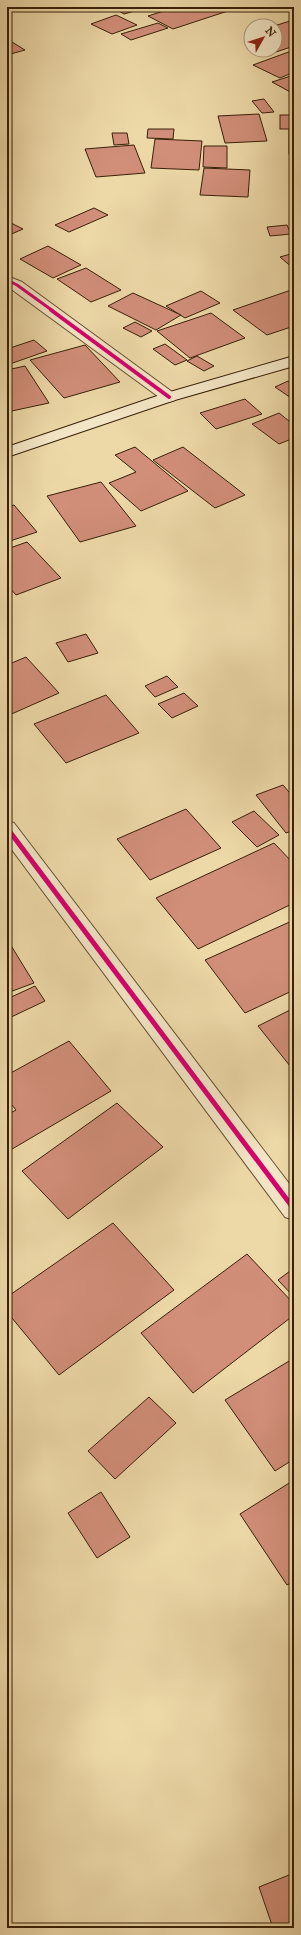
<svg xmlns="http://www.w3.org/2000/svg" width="301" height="1935" font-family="'IM FELL Great Primer',serif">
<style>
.building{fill:#d18e79;stroke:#382007}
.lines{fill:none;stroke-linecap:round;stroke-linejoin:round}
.street-casing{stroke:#654e2f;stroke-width:2}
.secondary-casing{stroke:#382007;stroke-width:2}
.street{fill:#f3e6c6;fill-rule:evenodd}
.secondary{fill:#f3e6c6;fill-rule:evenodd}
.cycleway-far2-casing{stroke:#f3e6c6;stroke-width:4.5}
.cycleway-far1-casing{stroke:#f3e6c6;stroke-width:6}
.cycleway-casing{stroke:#f3e6c6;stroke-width:8}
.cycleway-far2{stroke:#d6006c;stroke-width:3}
.cycleway-far1{stroke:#d6006c;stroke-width:4}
.cycleway{stroke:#d6006c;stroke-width:5}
</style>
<rect width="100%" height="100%" fill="#edd8a8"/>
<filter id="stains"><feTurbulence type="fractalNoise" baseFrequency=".005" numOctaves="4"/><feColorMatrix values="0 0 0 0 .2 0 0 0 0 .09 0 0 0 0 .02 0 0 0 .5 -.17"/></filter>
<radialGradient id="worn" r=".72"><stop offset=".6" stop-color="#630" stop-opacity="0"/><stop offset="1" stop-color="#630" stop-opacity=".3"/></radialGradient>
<!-- building -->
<g class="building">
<polygon points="112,7 149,7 124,14"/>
<polygon points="176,7 240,7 173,29 148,16"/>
<polygon points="116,15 137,25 112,34 91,24"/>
<polygon points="290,21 294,23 294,46 273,53 267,50 275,50 274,26"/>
<polygon points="158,23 168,28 131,40 121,34"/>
<polygon points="7,39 25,50 7,55"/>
<polygon points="294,50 294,72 280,78 253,65"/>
<polygon points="294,75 294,94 272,82"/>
<polygon points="264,99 274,112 262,113 252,101"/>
<polygon points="259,114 267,141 225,143 218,116"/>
<rect x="280" y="115" width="14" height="14"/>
<polygon points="148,129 174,129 173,139 147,138"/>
<rect x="289" y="130" width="5" height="24"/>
<polygon points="112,133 127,133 129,144 114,145"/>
<polygon points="155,139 202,141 199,170 151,168"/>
<polygon points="134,145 145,173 96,177 85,149"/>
<polygon points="204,146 227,146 227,168 203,167"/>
<polygon points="204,168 250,170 248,197 200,195"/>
<polygon points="94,208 108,215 69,232 55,225"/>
<polygon points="7,221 23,229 7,236"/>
<polygon points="287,225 291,234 270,236 267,227"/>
<polygon points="48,246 81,265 53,278 20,259"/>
<polygon points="294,253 294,269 280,257"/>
<polygon points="86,268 121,290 91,302 57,279"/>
<polygon points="294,289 294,326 267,335 233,310"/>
<polygon points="201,291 220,303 185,318 166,306"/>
<polygon points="133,293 181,315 156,330 108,306"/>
<polygon points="211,313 245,338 190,358 157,331"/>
<polygon points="135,322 152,331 141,337 123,328"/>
<polygon points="34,340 47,351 7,365 7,349"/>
<polygon points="165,344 187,360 175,365 153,349"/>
<polygon points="85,345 120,382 64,398 30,360"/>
<polygon points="197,356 214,366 204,371 187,361"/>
<polygon points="25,366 49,403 7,412 7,370"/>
<polygon points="288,381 294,385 294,400 275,387"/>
<polygon points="245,399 262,414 216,429 200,413"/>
<polygon points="279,413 294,425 294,438 279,444 252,424"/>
<polygon points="135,447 188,491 141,511 109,483 136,472 115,455"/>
<polygon points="183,447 245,495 215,508 153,460"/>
<polygon points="101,482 136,526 80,542 47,496"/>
<polygon points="14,505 37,532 7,542 7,507"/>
<polygon points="27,542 61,578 16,595 7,585 7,549"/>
<polygon points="86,634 98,653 68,662 56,643"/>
<polygon points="26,657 59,693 7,716 7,665"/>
<polygon points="167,676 178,687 155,697 145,686"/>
<polygon points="184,693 198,706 172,718 158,704"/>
<polygon points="106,695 139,733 66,763 34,724"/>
<polygon points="283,785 294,798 294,830 286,833 256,795"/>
<polygon points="186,809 221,848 150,880 117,839"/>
<polygon points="254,811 279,835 257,847 232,822"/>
<polygon points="274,843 294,864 294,903 198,949 156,898"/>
<polygon points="294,920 294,990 245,1013 205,960"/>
<polygon points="7,939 34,983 7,993"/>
<polygon points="35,986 45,1001 7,1019 7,999"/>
<polygon points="294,1008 294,1071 258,1026"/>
<polygon points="69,1041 111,1091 7,1152 7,1115 16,1110 7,1099 7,1075"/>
<polygon points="117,1103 163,1147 68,1219 22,1171"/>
<polygon points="113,1223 174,1290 59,1375 7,1312 7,1297"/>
<polygon points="247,1254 294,1304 294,1315 193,1393 141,1333"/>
<polygon points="294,1268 294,1297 278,1280"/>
<polygon points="294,1358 294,1459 275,1471 225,1400"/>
<polygon points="149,1397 176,1423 115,1479 88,1451"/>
<polygon points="294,1480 294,1581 287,1585 240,1514"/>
<polygon points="101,1492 130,1537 97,1558 68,1513"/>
<polygon points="294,1873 294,1928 273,1928 259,1887"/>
</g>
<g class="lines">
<defs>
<g id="street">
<polygon points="7,276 22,282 175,394 177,397 175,400 169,402 163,400 7,286"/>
<polygon points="7,821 14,823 294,1190 294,1220 285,1217 7,843"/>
</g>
<polygon id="secondary" points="294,356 294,366 175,400 7,457 7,447 163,394"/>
</defs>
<!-- street casing -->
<use href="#street" class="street-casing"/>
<!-- secondary casing -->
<use href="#secondary" class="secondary-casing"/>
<!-- street -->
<use href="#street" class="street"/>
<!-- secondary -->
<use href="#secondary" class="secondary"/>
<defs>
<polyline id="cycleway-far2" points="7,280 17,285 53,311"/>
<polyline id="cycleway-far1" points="51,310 169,397"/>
<polyline id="cycleway" points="7,828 294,1209"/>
</defs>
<!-- cycleway-far2 casing -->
<use href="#cycleway-far2" class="cycleway-far2-casing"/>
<!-- cycleway-far1 casing -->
<use href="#cycleway-far1" class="cycleway-far1-casing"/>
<!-- cycleway casing -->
<use href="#cycleway" class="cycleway-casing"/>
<!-- cycleway-far2 -->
<use href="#cycleway-far2" class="cycleway-far2"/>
<!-- cycleway-far1 -->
<use href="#cycleway-far1" class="cycleway-far1"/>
<!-- cycleway -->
<use href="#cycleway" class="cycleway"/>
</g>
<!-- margin -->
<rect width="301" height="1935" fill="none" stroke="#edd8a8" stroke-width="24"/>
<rect x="8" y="8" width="285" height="1919" fill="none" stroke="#382007" stroke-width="2"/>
<rect x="12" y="12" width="277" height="1911" fill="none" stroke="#382007"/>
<!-- north arrow -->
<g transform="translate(263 38) rotate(51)"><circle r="19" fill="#f3e6c6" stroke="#a8977a"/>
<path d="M0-3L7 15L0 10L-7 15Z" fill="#8f2418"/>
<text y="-6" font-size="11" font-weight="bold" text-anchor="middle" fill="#382007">N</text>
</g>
<rect width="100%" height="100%" filter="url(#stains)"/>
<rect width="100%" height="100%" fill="url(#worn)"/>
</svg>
